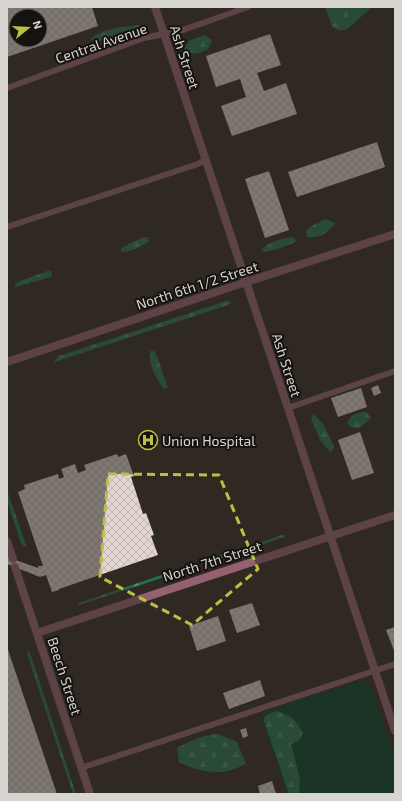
<svg xmlns="http://www.w3.org/2000/svg" width="402" height="801" font-family="'Exo 2',sans-serif">
<style>
.grass{fill:#004229}
.forest{fill:url(#forest-firs)}
.building{fill:url(#building-cross-hatch);fill-rule:evenodd}
.lines{fill:none;stroke-linecap:round;stroke-linejoin:round}
.lane{stroke:#956171;stroke-width:6}
.street{stroke:#956171;stroke-width:8}
.marked{fill:none;stroke:#bbc044;stroke-width:3;stroke-dasharray:8 5;stroke-linejoin:round}
.labels{text-anchor:middle;dominant-baseline:central;stroke-width:4;stroke-linejoin:round;paint-order:stroke}
.street-label{font-size:14px;fill:#d8d4d0;stroke:#15120f}
.poi-label{font-size:14px;fill:#d8d4d0;stroke:#15120f;text-anchor:start}
</style>
<defs>
<pattern id="forest-firs" width="22" height="20" patternUnits="userSpaceOnUse"><rect width="22" height="20" fill="#20724e"/><path d="M5 1l3.5 6h-7zM16 11l3.5 6h-7z" fill="#4a8c6f"/></pattern>
<pattern id="building-cross-hatch" width="8" height="8" patternUnits="userSpaceOnUse"><rect width="8" height="8" fill="#e1d4d1"/><path d="M0 0l8 8M0 8l8-8" fill="none" stroke="#c1b6b4"/></pattern>
</defs>
<rect width="100%" height="100%" fill="#2f2922"/>
<!-- grass -->
<polygon class="grass" points="359,681 365,683 372,689 395,758 395,794 287,794 260,713"/>
<!-- forest -->
<g class="forest">
<polygon points="325,7 372,7 346,30 338,30 332,26"/>
<path d="M139 25 138 29C126 34 102 45 90 39 105 28 121 27 139 25Z"/>
<path d="M204 35 212 40 208 49C199 54 193 56 184 49L189 41Z"/>
<path d="M326 219 335 223C327 234 321 238 307 237L306 231 313 225Z"/>
<path d="M143 237H148L149 242C140 246 130 253 121 252V248Z"/>
<path d="M294 237 296 242 278 249 265 252 261 250C271 241 282 238 294 237Z"/>
<polygon points="50,270 52,273 51,277 15,287 15,284 18,282"/>
<polygon points="229,300 231,304 228,305 55,362 55,360 59,356"/>
<path d="M150 351H154L157 356 168 388 164 389C156 378 148 365 150 351Z"/>
<path d="M366 412 371 418 359 428H352L347 423C352 413 356 413 366 412Z"/>
<polygon points="314,414 323,424 334,446 331,453 320,440 311,418"/>
<polygon points="7,490 26,545 24,547 21,543 7,501"/>
<polygon points="282,535 285,535 285,537 214,561 216,557 221,555"/>
<polygon points="182,568 183,570 180,572 76,606 79,603"/>
<polygon points="28,651 30,653 76,794 73,794 27,653"/>
<path d="M276 711C291 715 296 720 303 733L298 741 291 744 300 779 299 794H289L264 721 265 716Z"/>
<path d="M218 734 237 742 246 764C240 766 234 770 228 771 211 774 194 770 179 762L177 748C190 741 202 735 218 734Z"/>
</g>
<!-- building -->
<g class="building">
<path d="M7 7H92L98 26 7 57ZM16 16H40V40H16Z"/>
<polygon points="270,34 281,65 257,73 264,91 286,83 297,114 232,136 221,106 246,97 240,79 216,87 206,56"/>
<polygon points="377,142 385,167 297,197 288,172"/>
<polygon points="269,171 289,230 265,238 245,179"/>
<polygon points="378,385 381,393 374,396 371,388"/>
<polygon points="361,388 367,407 338,417 331,398"/>
<polygon points="360,432 374,473 352,480 338,440"/>
<polygon points="117,454 118,457 126,454 134,476 131,477 143,514 146,513 154,535 151,536 158,555 59,589 59,590 52,592 46,575 40,577 7,564 7,557 38,568 38,566 43,566 18,492 25,489 24,485 58,474 59,479 64,477 61,469 75,464 78,473 86,470 84,465"/>
<polygon points="252,603 260,625 237,633 229,610"/>
<polygon points="218,616 226,641 197,651 189,626"/>
<polygon points="395,627 395,653 386,630"/>
<polygon points="7,647 57,794 7,794"/>
<polygon points="260,680 265,696 229,709 223,693"/>
<polygon points="246,728 248,736 243,738 240,730"/>
<polygon points="272,781 276,794 260,794 258,786"/>
</g>
<g class="lines">
<!-- lane -->
<g class="lane">
<polyline points="7,88 144,38 183,30 248,7"/>
<polyline points="7,227 198,164 206,159"/>
<polyline points="288,408 395,371"/>
<polyline points="81,768 395,664"/>
</g>
<!-- street -->
<g class="street">
<polyline points="155,7 395,731"/>
<polyline points="7,362 246,282 395,234"/>
<polyline points="7,541 13,559"/>
<polyline points="15,567 90,794"/>
<polyline points="37,633 395,515"/>
</g>
</g>
<!-- marked area -->
<path d="M0 0H402V801H0ZM108 474 219 475 258 569 192 625 100 577Z" fill="#2f2922" fill-opacity=".55" fill-rule="evenodd"/>
<path class="marked" d="M108 474 219 475 258 569 192 625 100 577Z"/>
<!-- icons -->
<defs>
<symbol id="hospital-ring" viewBox="-11 -11 22 22"><circle r="9.5" fill="#15120f" stroke="#bbc044" stroke-width="1.5"/><path d="M-5-5h3v3.5h4V-5h3V5h-3V1.5h-4V5h-3Z" fill="#bbc044"/></symbol>
</defs>
<g fill-rule="evenodd">
<use href="#hospital-ring" x="137" y="429" width="22" height="22"/>
</g>
<g class="labels">
<!-- street labels -->
<g class="street-label">
<text transform="translate(101 43) rotate(-19)">Central Avenue</text>
<text transform="translate(185 57) rotate(72)">Ash Street</text>
<text transform="translate(197 285) rotate(-18)">North 6th 1/2 Street</text>
<text transform="translate(287 365) rotate(72)">Ash Street</text>
<text transform="translate(212 561) rotate(-18)">North 7th Street</text>
<text transform="translate(65 676) rotate(72)">Beech Street</text>
</g>
<!-- poi labels -->
<g class="poi-label">
<text x="162" y="440">Union Hospital</text>
</g>
</g>
<!-- border -->
<rect width="402" height="801" fill="none" stroke="#d8d4d0" stroke-width="16"/>
<!-- north arrow -->
<g transform="translate(28 28) rotate(72)"><circle r="19" fill="#15120f" stroke="#63605c"/>
<path d="M0-3L7 15L0 10L-7 15Z" fill="#bbc044"/>
<text y="-6" font-size="11" font-weight="bold" text-anchor="middle" fill="#d8d4d0">N</text>
</g>
</svg>
